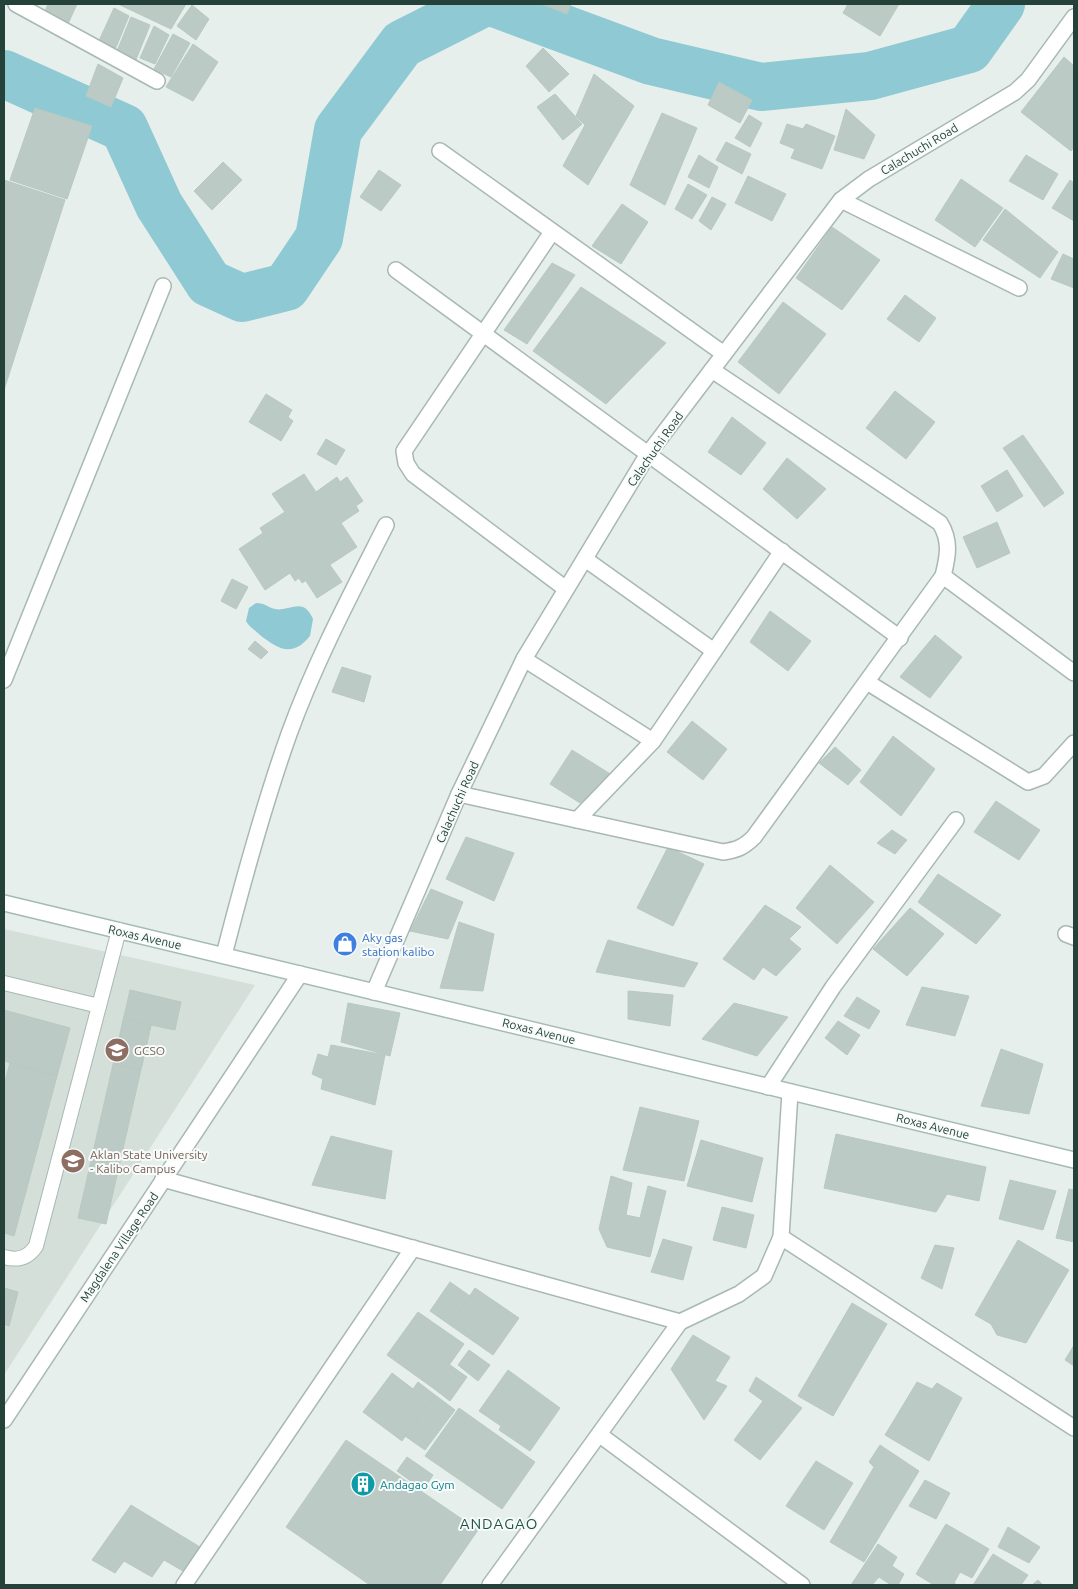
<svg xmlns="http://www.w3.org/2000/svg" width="1078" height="1589" font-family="Ubuntu,sans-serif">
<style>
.built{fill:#d4dfda}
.water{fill:#8ec9d4}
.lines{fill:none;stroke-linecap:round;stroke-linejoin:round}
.river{stroke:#8ec9d4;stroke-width:48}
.building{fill:#bbcac4;stroke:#b8c9c2}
.service-casing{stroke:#a8b8b2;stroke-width:16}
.minor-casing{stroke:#a8b8b2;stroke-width:18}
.tertiary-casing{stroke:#a8b8b2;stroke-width:18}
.secondary-casing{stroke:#a4bbb3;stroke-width:18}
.service{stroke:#fff;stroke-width:14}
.minor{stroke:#fff;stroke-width:15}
.tertiary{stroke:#fff;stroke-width:15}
.secondary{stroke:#fff;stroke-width:15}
.labels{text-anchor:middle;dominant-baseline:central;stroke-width:4;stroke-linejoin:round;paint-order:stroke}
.street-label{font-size:12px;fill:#24423a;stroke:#f7fbf9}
.shop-label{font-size:12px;fill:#366cbe;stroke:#f7fbf9;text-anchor:start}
.education-label{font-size:12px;fill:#785e54;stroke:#f7fbf9;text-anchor:start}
.culture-label{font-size:12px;fill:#0d838f;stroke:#f7fbf9;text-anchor:start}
.quarter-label{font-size:15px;letter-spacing:1px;fill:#1f5548;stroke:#f7fbf9}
</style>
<rect width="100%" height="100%" fill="#e6efeb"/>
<!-- built -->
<polygon class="built" points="4,929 255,985 4,1375"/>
<!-- water -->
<path class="water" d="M256 603C265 603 267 607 275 609 290 612 303 596 313 619L310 636C292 658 278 649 260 635 255 630 249 627 246 621L249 608Z"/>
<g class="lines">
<!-- river -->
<g class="river">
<polyline points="497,4 651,61 761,87 870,76 969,49 1001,4"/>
<polyline points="4,74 124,128 159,205 209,283 242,298 286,287 319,238 338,130 402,44 481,4"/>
</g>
</g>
<!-- building -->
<g class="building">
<polygon points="48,4 77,4 67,26 44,14"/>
<polygon points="118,4 186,4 171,29"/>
<polygon points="541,4 571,4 567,14"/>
<polygon points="848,4 899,4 880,36 843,13"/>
<polygon points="192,5 209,19 196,40 177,26"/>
<polygon points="114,8 129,16 114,52 98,43"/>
<polygon points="131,17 150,25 135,62 117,51"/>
<polygon points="154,26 169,35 155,64 140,58"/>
<polygon points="173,34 190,43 171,77 154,69"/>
<polygon points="193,44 218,62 193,101 166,87"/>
<polygon points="543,48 569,74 549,92 526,66"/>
<polygon points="1064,57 1074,66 1074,147 1071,151 1021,112"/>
<polygon points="98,64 123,78 111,107 86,96"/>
<polygon points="594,74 634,106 588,185 563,166 585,125 576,116"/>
<polygon points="719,82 752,100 740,123 708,105"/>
<polygon points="555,94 582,124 563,140 537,107"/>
<polygon points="35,108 92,126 67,199 10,180"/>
<polygon points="846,109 875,135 864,159 834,150"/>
<polygon points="662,113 697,128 665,205 630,185"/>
<polygon points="749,115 762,123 750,147 735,138"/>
<polygon points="787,124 803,129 806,124 835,136 822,169 791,158 795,149 780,143"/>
<polygon points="726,142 751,154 742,174 716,160"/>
<polygon points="699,155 718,167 709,188 688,177"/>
<polygon points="1026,155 1058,174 1043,200 1009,181"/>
<polygon points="223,162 242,180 212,210 194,191"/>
<polygon points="379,170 401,185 381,211 360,197"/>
<polygon points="748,176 786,194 772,221 735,203"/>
<polygon points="961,179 1003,208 975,247 935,220"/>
<polygon points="4,180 65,200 4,390"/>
<polygon points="1070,180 1074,183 1074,221 1052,208"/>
<polygon points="688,184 707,195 692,219 675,209"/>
<polygon points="712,197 726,204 711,230 699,221"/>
<polygon points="622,204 648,222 621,264 592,246"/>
<polygon points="1005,209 1058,252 1040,278 983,240"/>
<polygon points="832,227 880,260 842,310 796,278"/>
<polygon points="1063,254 1074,259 1074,288 1051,279"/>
<polygon points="552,263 575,275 527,344 504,330"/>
<polygon points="581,287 666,343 606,404 533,351"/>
<polygon points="905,295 936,318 919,342 887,319"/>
<polygon points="783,302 826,334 779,394 738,362"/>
<polygon points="895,391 935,422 906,459 866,428"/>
<polygon points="266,394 292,410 288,417 293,421 281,441 249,422"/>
<polygon points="732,417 766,443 741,475 708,452"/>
<polygon points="1023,435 1064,493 1044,507 1003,448"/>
<polygon points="326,439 345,450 336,465 317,454"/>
<polygon points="787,458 826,489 797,519 763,489"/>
<polygon points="1007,470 1023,496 997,512 981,486"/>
<polygon points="304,474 316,492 337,477 340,482 347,477 363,501 356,506 359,511 341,523 357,547 302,583 299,578 295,581 290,573 265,590 239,549 263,533 260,528 285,512 272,494"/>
<polygon points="997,522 1010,553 977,568 963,537"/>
<polygon points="330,565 342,582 317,598 306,581"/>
<polygon points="232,579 248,587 236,609 221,601"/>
<polygon points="770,611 811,641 788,671 750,642"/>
<polygon points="935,635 962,657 930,698 900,677"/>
<polygon points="255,641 268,652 261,659 248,649"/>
<polygon points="342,667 371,676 364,702 332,692"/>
<polygon points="692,721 727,749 703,780 667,752"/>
<polygon points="893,736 935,769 901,816 860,782"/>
<polygon points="835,747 861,770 848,785 819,763"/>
<polygon points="572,750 612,775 580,803 550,784"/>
<polygon points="996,801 1040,830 1019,860 974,832"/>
<polygon points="892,830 907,840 895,854 877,843"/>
<polygon points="466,837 514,853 494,901 446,879"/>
<polygon points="668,847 704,864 673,926 637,908"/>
<polygon points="830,865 874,902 837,944 796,908"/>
<polygon points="938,874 1001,915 976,944 918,902"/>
<polygon points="431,889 463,902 448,939 410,931"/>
<polygon points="765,905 801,927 789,939 801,949 776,976 763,967 754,980 723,959"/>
<polygon points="910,908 944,934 907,976 873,949"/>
<polygon points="459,922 494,934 483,991 440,988"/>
<polygon points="608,940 698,963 684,987 596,972"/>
<polygon points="922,987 969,996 955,1036 906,1025"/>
<polygon points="130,990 181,1002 175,1030 151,1025 106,1224 78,1218"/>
<polygon points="628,991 673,995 670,1026 628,1019"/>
<polygon points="857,997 880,1011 869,1029 844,1016"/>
<polygon points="348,1003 400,1013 390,1056 341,1042"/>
<polygon points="734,1003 788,1017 757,1056 702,1039"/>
<polygon points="4,1010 70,1028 57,1076 4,1061"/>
<polygon points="124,1017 151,1025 141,1069 115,1065"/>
<polygon points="838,1021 860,1035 847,1055 825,1038"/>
<polygon points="331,1045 385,1055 375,1105 321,1089 323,1079 312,1074 318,1054 328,1057"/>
<polygon points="1001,1049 1043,1064 1029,1114 981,1106"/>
<polygon points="10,1063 57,1076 14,1236 4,1233 4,1085"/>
<polygon points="640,1107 699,1121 684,1181 623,1170"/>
<polygon points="836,1134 986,1167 979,1201 947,1194 936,1212 824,1188"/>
<polygon points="331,1136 392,1151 385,1199 312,1185"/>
<polygon points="701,1140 763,1158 752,1202 687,1186"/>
<polygon points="611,1176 632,1183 626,1215 640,1218 648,1186 666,1191 650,1257 607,1247 599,1229"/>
<polygon points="1010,1180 1056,1191 1043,1230 999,1219"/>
<polygon points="1069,1189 1074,1190 1074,1242 1056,1238"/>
<polygon points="722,1207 754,1215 746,1248 713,1240"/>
<polygon points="663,1239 692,1247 683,1280 651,1272"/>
<polygon points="1018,1240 1069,1270 1026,1343 997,1335 991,1324 975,1315"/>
<polygon points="935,1245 954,1248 942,1289 921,1278"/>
<polygon points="450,1282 470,1296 450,1325 430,1311"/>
<polygon points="4,1288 18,1292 9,1326 4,1324"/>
<polygon points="475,1288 519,1318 493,1355 450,1325"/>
<polygon points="852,1303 887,1324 833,1416 798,1396"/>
<polygon points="418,1312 464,1344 433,1388 387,1355"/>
<polygon points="693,1335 730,1357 715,1381 727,1386 704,1420 671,1369"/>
<polygon points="1074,1345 1074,1366 1065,1360"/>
<polygon points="469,1350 490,1365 478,1381 458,1365"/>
<polygon points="450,1365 467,1377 450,1401 433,1388"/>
<polygon points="508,1370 560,1408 530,1451 499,1430 501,1426 479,1411"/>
<polygon points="392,1373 413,1389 418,1382 435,1395 402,1441 363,1412"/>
<polygon points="756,1377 802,1408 760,1460 734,1440 763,1401 749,1391"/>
<polygon points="917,1382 932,1389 937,1383 962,1398 929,1461 885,1435"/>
<polygon points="435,1395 455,1410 425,1450 405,1436"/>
<polygon points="459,1408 535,1462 502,1509 425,1456"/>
<polygon points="346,1440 478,1530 440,1585 370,1585 286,1527"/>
<polygon points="880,1445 919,1471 864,1562 830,1542 874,1467 869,1462"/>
<polygon points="407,1457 433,1475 423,1490 397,1471"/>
<polygon points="816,1461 853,1483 824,1530 786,1506"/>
<polygon points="925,1480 950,1493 936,1519 909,1506"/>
<polygon points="131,1505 200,1547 183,1571 164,1560 152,1577 124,1561 115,1573 92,1560"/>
<polygon points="946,1524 989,1549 972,1578 960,1572 954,1583 957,1585 934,1585 916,1574"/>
<polygon points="1008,1527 1040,1547 1029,1563 998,1547"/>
<polygon points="878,1544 897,1557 892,1566 904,1574 898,1585 891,1585 879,1577 872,1585 851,1585"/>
<polygon points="993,1554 1028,1575 1021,1585 973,1585"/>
<polygon points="1038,1580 1043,1585 1032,1585"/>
</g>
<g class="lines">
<defs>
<g id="service">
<polyline points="4,983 99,1006"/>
<path d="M4 1257C18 1261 28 1258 36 1246L119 930"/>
</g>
<g id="minor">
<polyline points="16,4 157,81"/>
<polyline points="440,151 724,354"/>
<polyline points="841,200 1019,288"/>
<polyline points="552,232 404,451 406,463 413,474 566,589"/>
<polyline points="396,270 900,638"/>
<polyline points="585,559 714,651"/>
<polyline points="943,576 1074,673"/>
<polyline points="524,659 653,741"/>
<polyline points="4,680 163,286"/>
<polyline points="867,682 1028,782 1044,776 1074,743"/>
<path d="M459 794 723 852C737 850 744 847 754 837L943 576C948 556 951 541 940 523L712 370"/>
<polyline points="577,820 653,741 782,551"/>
<polyline points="1066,934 1074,937"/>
<path d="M224 955C243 881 263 807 289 734 315 662 351 594 386 525"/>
<polyline points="768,1087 833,987 956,820"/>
<polyline points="163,1179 680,1322 739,1294 764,1276 781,1237 1074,1428"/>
<polyline points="781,1237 790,1092"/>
<polyline points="600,1435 802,1585"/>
<polyline points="184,1585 413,1248"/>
<polyline points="490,1585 680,1322"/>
</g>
<g id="tertiary">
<polyline points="374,992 459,794 524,659 648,454 841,200 869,179 1015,92 1028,80 1074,17"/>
<polyline points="4,1420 300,974"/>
</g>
<polyline id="secondary" points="4,903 1074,1160"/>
</defs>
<!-- service casing -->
<use href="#service" class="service-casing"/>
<!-- minor casing -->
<use href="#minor" class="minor-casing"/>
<!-- tertiary casing -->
<use href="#tertiary" class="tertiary-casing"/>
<!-- secondary casing -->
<use href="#secondary" class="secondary-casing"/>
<!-- service -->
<use href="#service" class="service"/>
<!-- minor -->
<use href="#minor" class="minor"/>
<!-- tertiary -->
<use href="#tertiary" class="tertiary"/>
<!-- secondary -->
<use href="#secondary" class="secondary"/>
</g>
<!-- icons -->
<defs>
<symbol id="shop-disc" viewBox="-11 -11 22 22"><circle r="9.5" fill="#3f7fe0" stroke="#f7fbf9"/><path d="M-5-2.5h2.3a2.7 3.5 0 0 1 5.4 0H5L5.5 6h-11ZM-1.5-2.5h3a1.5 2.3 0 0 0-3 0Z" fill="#fff"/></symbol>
<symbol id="school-disc" viewBox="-11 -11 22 22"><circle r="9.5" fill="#8d6e63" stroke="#f7fbf9"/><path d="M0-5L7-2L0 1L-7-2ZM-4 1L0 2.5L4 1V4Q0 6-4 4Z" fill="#fff"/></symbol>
<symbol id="university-disc" viewBox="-11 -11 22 22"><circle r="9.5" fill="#8d6e63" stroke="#f7fbf9"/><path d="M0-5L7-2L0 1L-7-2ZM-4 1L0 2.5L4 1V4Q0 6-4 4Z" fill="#fff"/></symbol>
<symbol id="building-disc" viewBox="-11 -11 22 22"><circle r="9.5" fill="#0f9aa8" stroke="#f7fbf9"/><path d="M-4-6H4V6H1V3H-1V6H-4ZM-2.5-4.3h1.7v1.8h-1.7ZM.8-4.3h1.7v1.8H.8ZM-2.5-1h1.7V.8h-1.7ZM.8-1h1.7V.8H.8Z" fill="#fff"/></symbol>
</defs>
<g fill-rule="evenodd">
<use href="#shop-disc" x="331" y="930" width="28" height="28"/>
<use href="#school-disc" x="103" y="1036" width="28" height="28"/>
<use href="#university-disc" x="59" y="1147" width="28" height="28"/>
<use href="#building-disc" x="349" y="1470" width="28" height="28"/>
</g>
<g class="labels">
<!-- street labels -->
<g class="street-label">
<text transform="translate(919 149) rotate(-31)">Calachuchi Road</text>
<text transform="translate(655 449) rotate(-55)">Calachuchi Road</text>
<text transform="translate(457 802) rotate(-66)">Calachuchi Road</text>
<text transform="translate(145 937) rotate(13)">Roxas Avenue</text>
<text transform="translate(539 1031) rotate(14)">Roxas Avenue</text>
<text transform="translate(933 1126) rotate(14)">Roxas Avenue</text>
<text transform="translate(119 1247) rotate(-56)">Magdalena Village Road</text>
</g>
<!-- shop labels -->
<g class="shop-label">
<text x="362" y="937">Aky gas<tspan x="362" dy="14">station kalibo</tspan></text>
</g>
<!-- education labels -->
<g class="education-label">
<text x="134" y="1050">GCSO</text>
<text x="90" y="1154">Aklan State University<tspan x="90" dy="14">- Kalibo Campus</tspan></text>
</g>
<!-- culture labels -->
<g class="culture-label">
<text x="380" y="1484">Andagao Gym</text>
</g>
<!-- quarter labels -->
<g class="quarter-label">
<text x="499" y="1523">ANDAGAO</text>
</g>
</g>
<!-- border -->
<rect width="1078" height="1589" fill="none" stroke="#24423a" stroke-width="10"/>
</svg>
